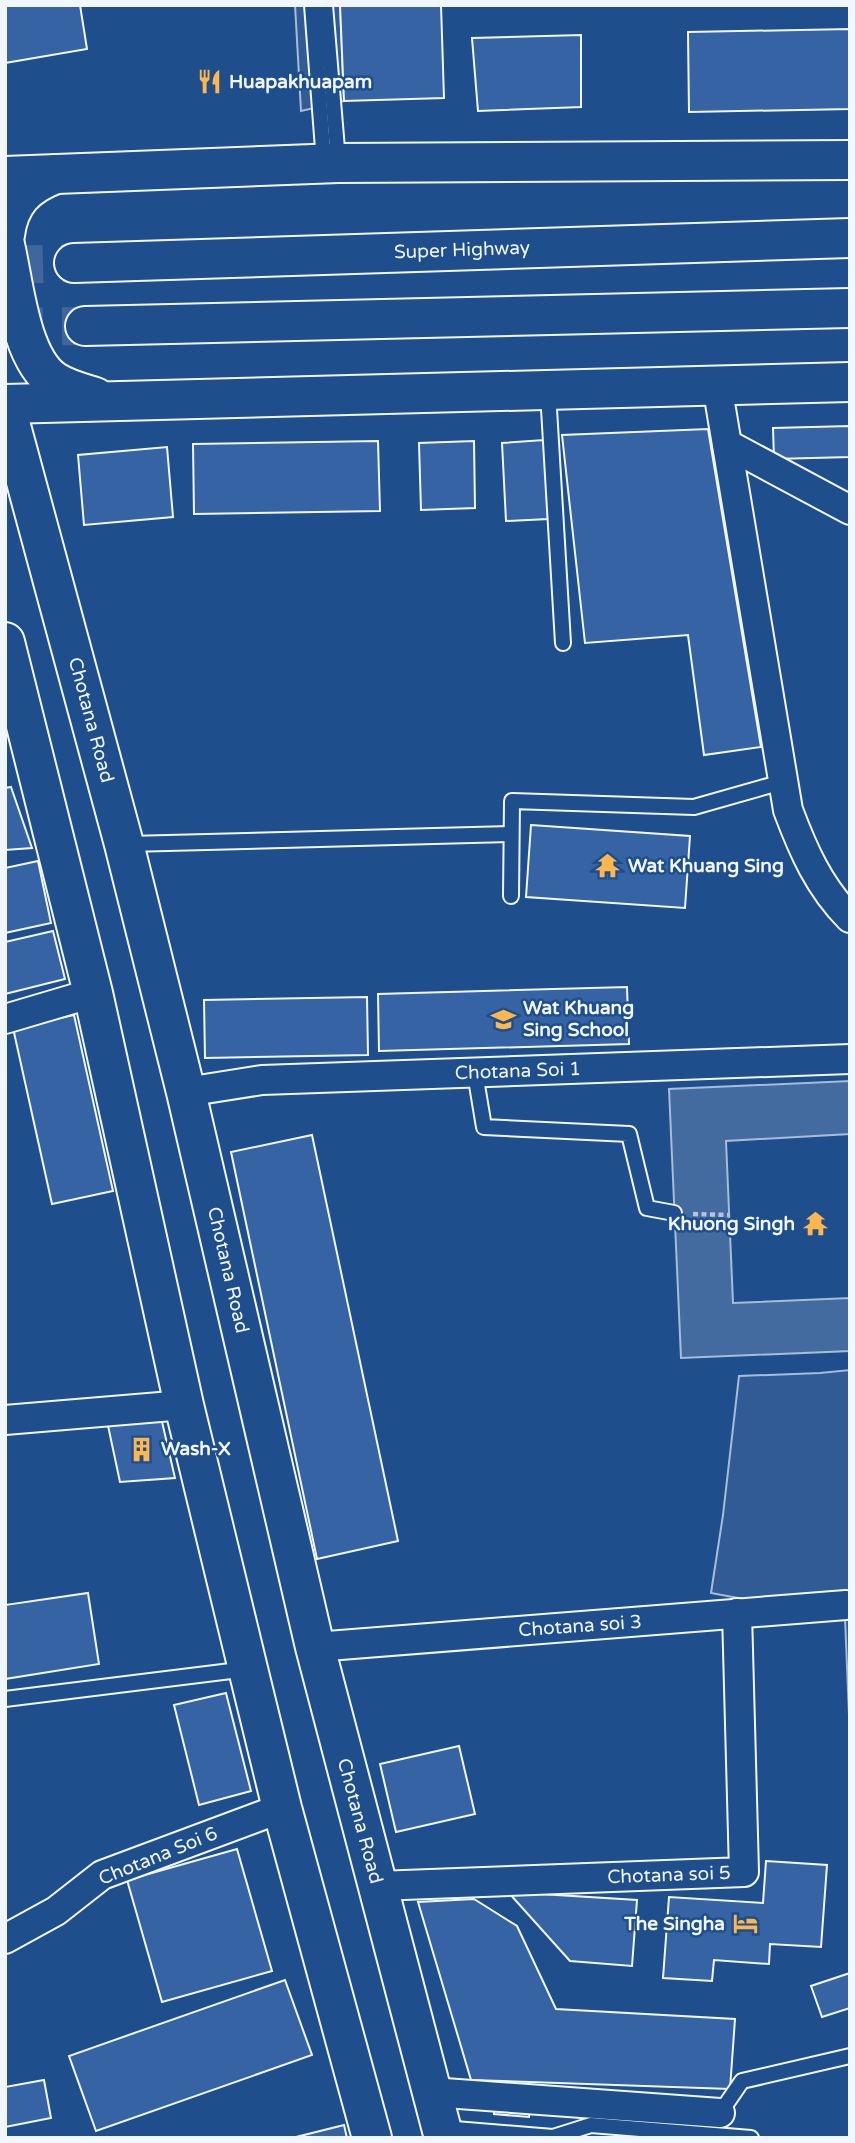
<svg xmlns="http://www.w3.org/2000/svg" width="855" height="2143" font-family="'Varela Round',sans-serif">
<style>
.built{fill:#305b95;stroke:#a8bbd7;stroke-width:2}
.water{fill:#446ba0;stroke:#a8bbd7;stroke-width:2}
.building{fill:#3563a3;stroke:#f2f6ff;stroke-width:2}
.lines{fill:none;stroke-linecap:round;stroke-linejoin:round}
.highway-tunnel{stroke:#3f679d;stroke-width:38;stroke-dasharray:38 19;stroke-linecap:butt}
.lane-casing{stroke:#f2f6ff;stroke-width:18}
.street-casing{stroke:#f2f6ff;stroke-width:32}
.secondary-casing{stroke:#f2f6ff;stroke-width:42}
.primary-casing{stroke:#f2f6ff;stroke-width:42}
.highway-casing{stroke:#f2f6ff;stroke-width:42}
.path{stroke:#b3c4dc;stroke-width:4.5;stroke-dasharray:5 3.5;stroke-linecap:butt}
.lane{stroke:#1f4e8c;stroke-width:14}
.street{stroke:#1f4e8c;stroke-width:28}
.secondary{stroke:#1f4e8c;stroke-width:38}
.primary{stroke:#1f4e8c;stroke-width:38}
.highway{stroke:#1f4e8c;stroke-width:38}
.labels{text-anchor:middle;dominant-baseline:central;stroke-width:5;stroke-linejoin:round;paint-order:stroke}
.poi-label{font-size:19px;font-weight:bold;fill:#f2f6ff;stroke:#1f4e8c;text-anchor:start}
.street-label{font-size:19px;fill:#f2f6ff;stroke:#1f4e8c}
</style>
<rect width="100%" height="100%" fill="#1f4e8c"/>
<!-- built -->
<g class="built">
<polygon points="295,5 340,5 344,101 301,111"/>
<polygon points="850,1370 850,1739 845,1618 711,1593 723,1515 739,1376 820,1373"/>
</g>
<!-- water -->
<polygon class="water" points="850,1081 850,1134 726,1141 733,1303 850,1298 850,1351 681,1358 669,1089"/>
<!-- building -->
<g class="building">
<polygon points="5,5 80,5 87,49 5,63"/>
<polygon points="340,5 441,5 444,98 344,101"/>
<polygon points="850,29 850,109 689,112 688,32"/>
<polygon points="581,35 581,107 478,111 472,38"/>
<polygon points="850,426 850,457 774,459 773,428"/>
<polygon points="708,429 761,747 704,755 688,635 585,643 562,435"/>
<polygon points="544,440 548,519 506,521 502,443"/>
<polygon points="378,441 380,511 194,514 193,444"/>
<polygon points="474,441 475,508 421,510 419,443"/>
<polygon points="167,447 173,517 84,525 78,455"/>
<polygon points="11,787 32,848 5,850 5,788"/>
<polygon points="531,825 690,836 685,908 526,897"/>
<polygon points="38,861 51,923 5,933 5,868"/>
<polygon points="53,931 65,979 5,994 5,942"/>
<polygon points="627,987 629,1044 379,1051 378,994"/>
<polygon points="367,997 368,1055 205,1058 204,1000"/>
<polygon points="74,1015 113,1191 52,1204 13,1028"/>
<polygon points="312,1135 398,1541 317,1559 231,1152"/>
<polygon points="160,1413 175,1478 120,1482 107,1421"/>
<polygon points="88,1593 99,1664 5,1679 5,1605"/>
<polygon points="226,1693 251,1791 199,1805 174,1705"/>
<polygon points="459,1746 475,1814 396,1832 380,1764"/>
<polygon points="237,1849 272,1971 162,2002 127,1880"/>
<polygon points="766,1861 827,1865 821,1947 770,1944 769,1964 714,1960 712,1981 663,1978 669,1897 763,1903"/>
<polygon points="508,1892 637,1900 632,1966 570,1961"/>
<polygon points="474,1899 517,1926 556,2009 735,2019 730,2089 471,2080 418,1902"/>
<polygon points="850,1973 850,2008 822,2017 811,1986"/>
<polygon points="285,1980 312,2055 96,2131 69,2056"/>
<polygon points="44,2080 51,2118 5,2127 5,2087"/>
<polygon points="495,2101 530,2104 529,2117 494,2114"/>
<polygon points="344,2125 347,2138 292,2138"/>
</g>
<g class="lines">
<!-- highway-tunnel -->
<g class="highway-tunnel">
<polyline points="5,265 74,263"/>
<polyline points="5,327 85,326"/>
</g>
<defs>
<g id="lane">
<polyline points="312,5 324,162"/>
<polyline points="325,5 338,161"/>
<polyline points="548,392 563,643"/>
<polyline points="128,844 511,834"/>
<polyline points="511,896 512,801 694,807 782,782"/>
<polyline points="475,1073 484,1127 629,1134 647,1208 674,1213"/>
<polyline points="5,1699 247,1669"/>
<polyline points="720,2113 742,2081 850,2056"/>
<polyline points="443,2128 553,2137 591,2125 751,2138"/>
</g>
<g id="street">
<path d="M717 385 788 810C803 850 819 887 850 918"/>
<polyline points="727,444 850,510"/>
<polyline points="5,1019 93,993"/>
<polyline points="186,1092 262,1080 850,1059"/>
<polyline points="5,1420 184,1405"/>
<polyline points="315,1647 846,1605"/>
<polyline points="377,1886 744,1872 737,1613"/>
<polyline points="5,1939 56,1911 102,1875 282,1808"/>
<polyline points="431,2092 720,2113"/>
</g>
<g id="secondary">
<polyline points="5,176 338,163 850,160"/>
<path d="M5 235C9 202 26 185 56 174"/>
<path d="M5 245C14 283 20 358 54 381 66 389 82 393 95 397"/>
<polyline points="5,404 850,382"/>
</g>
<g id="primary">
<polyline points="5,404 124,844 186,1092 315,1647 444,2138"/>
<polyline points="5,642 93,993 184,1405 248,1669 282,1808 372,2138"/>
</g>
<g id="highway">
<polyline points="74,263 850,238"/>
<polyline points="85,326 850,308"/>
</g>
</defs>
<!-- lane casing -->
<use href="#lane" class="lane-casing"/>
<!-- street casing -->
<use href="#street" class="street-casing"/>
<!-- secondary casing -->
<use href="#secondary" class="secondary-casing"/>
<!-- primary casing -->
<use href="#primary" class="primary-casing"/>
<!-- highway casing -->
<use href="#highway" class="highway-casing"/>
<!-- path -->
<polyline class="path" points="693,1214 729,1215"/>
<!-- lane -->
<use href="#lane" class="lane"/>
<!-- street -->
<use href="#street" class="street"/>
<!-- secondary -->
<use href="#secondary" class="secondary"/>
<!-- primary -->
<use href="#primary" class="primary"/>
<!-- highway -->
<use href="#highway" class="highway"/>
</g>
<!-- icons -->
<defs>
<symbol id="restaurant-bare" viewBox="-9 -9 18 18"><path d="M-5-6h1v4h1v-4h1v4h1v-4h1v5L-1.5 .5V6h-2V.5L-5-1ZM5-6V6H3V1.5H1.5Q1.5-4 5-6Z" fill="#ffb74d" stroke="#1f4e8c" stroke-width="2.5" paint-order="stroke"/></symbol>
<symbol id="temple-bare" viewBox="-9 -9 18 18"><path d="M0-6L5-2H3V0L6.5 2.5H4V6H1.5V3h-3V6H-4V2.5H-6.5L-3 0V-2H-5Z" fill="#ffb74d" stroke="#1f4e8c" stroke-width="2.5" paint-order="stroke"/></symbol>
<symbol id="school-bare" viewBox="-9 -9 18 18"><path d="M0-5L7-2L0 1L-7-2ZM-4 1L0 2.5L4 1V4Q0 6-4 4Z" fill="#ffb74d" stroke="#1f4e8c" stroke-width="2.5" paint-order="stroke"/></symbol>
<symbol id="building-bare" viewBox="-9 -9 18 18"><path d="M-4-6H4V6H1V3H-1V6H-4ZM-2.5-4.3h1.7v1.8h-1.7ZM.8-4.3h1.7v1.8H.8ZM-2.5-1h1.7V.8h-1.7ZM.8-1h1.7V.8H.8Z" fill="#ffb74d" stroke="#1f4e8c" stroke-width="2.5" paint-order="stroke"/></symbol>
<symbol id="hotel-bare" viewBox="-9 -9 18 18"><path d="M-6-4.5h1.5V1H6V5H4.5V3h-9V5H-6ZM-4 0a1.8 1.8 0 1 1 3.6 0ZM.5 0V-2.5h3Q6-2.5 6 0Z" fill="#ffb74d" stroke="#1f4e8c" stroke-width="2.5" paint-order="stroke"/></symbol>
</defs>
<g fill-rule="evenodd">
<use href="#restaurant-bare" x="192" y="64" width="35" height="35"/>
<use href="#temple-bare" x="590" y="848" width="35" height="35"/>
<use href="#school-bare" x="486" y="1002" width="35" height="35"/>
<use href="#temple-bare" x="798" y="1206" width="35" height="35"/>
<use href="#building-bare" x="124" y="1432" width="35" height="35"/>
<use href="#hotel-bare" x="728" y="1906" width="35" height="35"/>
</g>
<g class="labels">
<!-- poi labels -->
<g class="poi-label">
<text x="229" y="82">Huapakhuapam</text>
<text x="628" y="866">Wat Khuang Sing</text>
<text x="523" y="1008">Wat Khuang<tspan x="523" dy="22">Sing School</tspan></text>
<text x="795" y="1224" text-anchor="end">Khuong Singh</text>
<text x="161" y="1449">Wash-X</text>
<text x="725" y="1924" text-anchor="end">The Singha</text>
</g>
<!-- street labels -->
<g class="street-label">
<text transform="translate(462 250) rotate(-2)">Super Highway</text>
<text transform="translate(91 720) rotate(75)">Chotana Road</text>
<text transform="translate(518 1071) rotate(-2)">Chotana Soi 1</text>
<text transform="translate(228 1270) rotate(77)">Chotana Road</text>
<text transform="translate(580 1626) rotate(-4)">Chotana soi 3</text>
<text transform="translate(360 1821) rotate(75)">Chotana Road</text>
<text transform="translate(158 1856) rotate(-22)">Chotana Soi 6</text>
<text transform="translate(669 1875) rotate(-2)">Chotana soi 5</text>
</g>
</g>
<!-- border -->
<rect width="855" height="2143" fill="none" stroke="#f2f6ff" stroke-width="14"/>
</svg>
